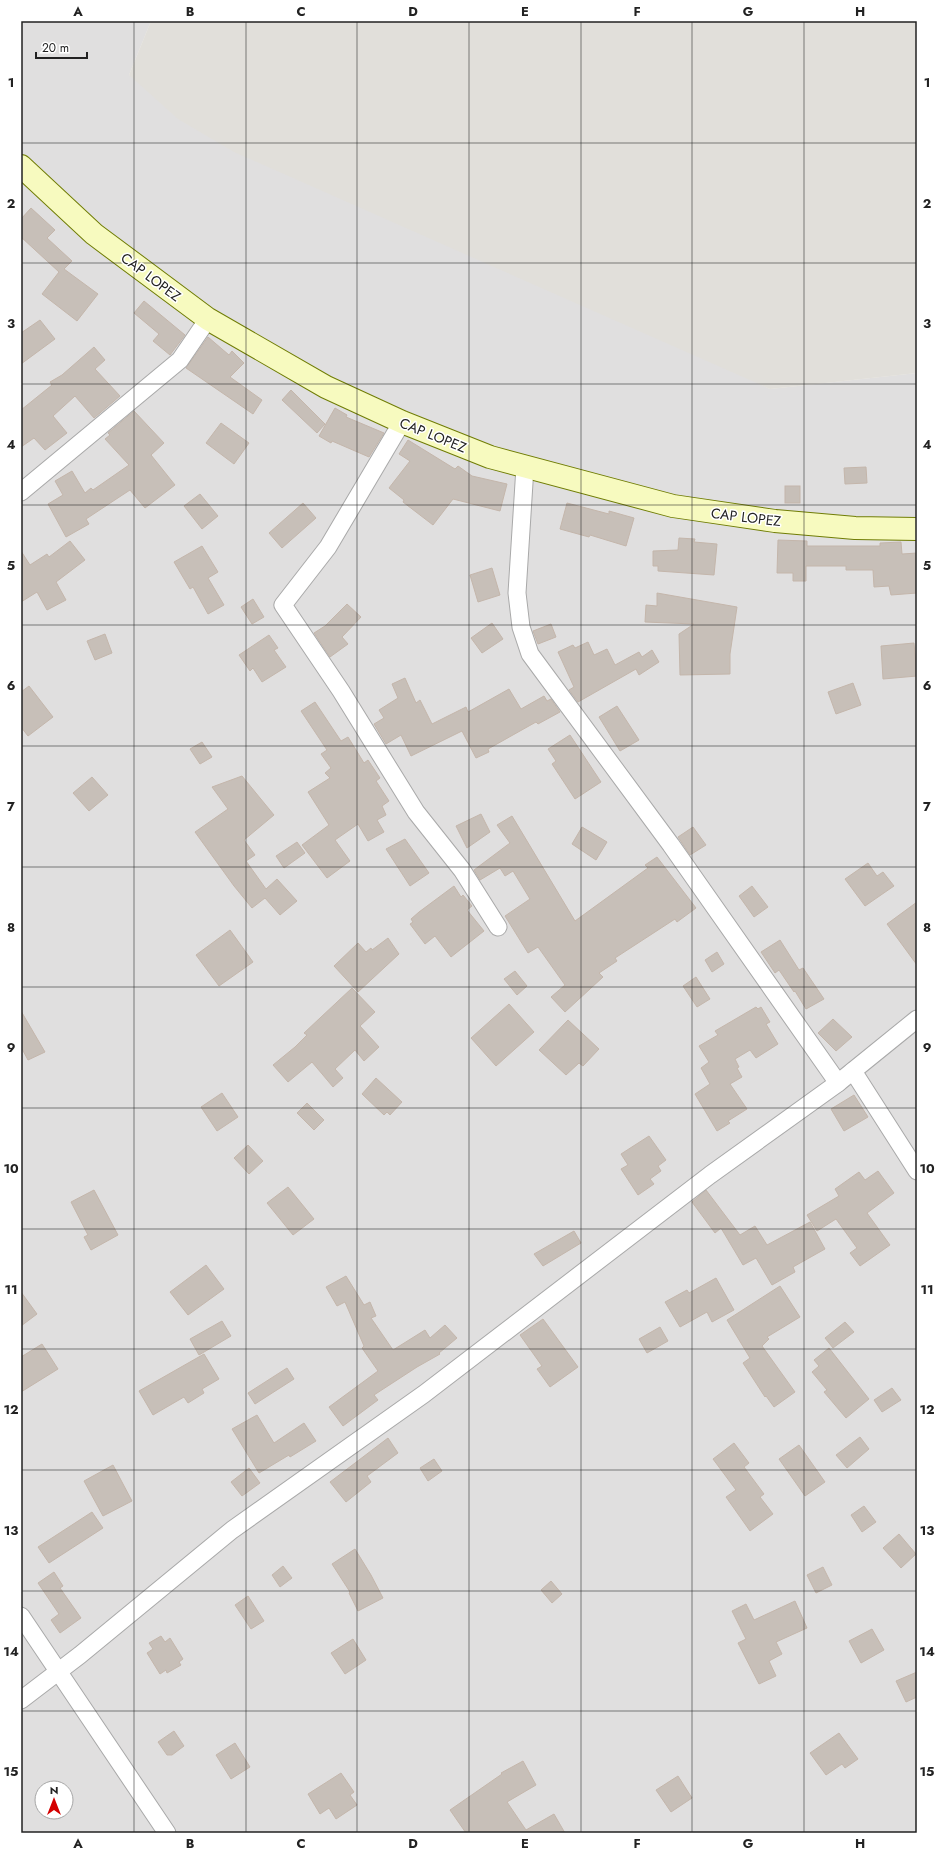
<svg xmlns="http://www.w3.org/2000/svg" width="938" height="1854" font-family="Jost,sans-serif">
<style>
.residential{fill:#e0dfdf;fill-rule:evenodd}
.airport{fill:#e1dfda}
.building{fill:#c7bfb8;stroke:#c4b6ab}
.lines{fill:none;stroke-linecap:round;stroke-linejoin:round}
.street-casing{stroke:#a9a9a9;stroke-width:19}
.secondary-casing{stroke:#707d05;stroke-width:24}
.street{stroke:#fff;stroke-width:17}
.secondary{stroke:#f7fabf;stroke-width:22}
.grid{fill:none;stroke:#222;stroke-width:1;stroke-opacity:0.55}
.labels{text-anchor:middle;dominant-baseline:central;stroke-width:3;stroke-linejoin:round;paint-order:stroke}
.street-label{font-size:14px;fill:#222;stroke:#fff}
.neatline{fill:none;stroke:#222;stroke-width:1.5}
.grid-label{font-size:13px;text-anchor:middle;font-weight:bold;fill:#222}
</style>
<rect width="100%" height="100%" fill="#f2efe9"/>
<!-- residential -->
<path class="residential" d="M21 21H151L129 75 770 389 917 373V1833H21ZM42 1788H66V1812H42Z"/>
<!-- airport -->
<polygon class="airport" points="151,21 917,21 917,373 770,389 234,152 178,119 129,75"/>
<!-- building -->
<g class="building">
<polygon points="31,208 55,230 47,238 72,261 64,269 98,294 77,321 42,294 59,272 21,237 21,219"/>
<polygon points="144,301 185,335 170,355 153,341 159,334 134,313"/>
<polygon points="40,320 55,339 21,364 21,333"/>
<polygon points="208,337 229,355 232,351 244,363 230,377 262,400 253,414 186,368"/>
<polygon points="94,347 105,360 95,369 120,396 94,418 75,396 53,416 67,433 45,450 34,438 21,447 21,410 52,385 50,382 62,375"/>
<polygon points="291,390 325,424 317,433 282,400"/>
<polygon points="335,408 347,415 346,417 384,433 369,457 332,441 331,443 319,436"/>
<polygon points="134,411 164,443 151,455 175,485 145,508 130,490 86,519 89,524 66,537 48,504 63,495 55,481 72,471 85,493 91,488 93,490 129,465 105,439 110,435 108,433"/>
<polygon points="221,423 249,443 234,464 206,443"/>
<polygon points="408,440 455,469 458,466 472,476 507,484 500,511 453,499 433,525 403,502 404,500 389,488 410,461 399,454"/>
<polygon points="866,467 867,483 845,484 844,468"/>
<rect x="785" y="486" width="15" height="17"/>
<polygon points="200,494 218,516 202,529 184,506"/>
<polygon points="303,503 316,518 282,548 269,533"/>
<polygon points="567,503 609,514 609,511 634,518 626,546 590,535 589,537 560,529"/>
<polygon points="679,538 695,539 694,542 717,544 714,575 658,571 658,566 653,566 653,551 678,550"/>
<polygon points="778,540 807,541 807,546 880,546 880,543 901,542 902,554 917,553 917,593 891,595 889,586 874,587 873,570 846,570 846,566 806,566 806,581 793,581 793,573 777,573"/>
<polygon points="70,541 85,560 56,582 66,600 47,610 37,592 21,602 21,551 30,565 47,554 49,557"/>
<polygon points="202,546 218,572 208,578 224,605 208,614 193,587 190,589 174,562"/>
<polygon points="492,568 500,595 478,602 470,575"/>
<polygon points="657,593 737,607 730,654 730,674 680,675 679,634 694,624 645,622 646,605 657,606"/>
<polygon points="253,599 264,617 252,624 241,607"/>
<polygon points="347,604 361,617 342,637 348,644 330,657 314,633 325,626"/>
<polygon points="492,623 503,639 482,653 471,638"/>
<polygon points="551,624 556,637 538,644 533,631"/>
<polygon points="105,634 112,653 95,660 87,641"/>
<polygon points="269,635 278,648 274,650 286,667 262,682 253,668 250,671 239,655"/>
<polygon points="588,642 594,655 607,649 615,665 639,652 642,657 652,650 659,662 639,675 636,669 578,702 569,690 574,687 558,652 573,645 575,648"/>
<polygon points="914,643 917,676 883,679 881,646"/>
<polygon points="405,678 416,703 420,700 432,724 466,707 468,712 509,689 521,709 544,696 547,701 551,699 560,712 538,724 536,722 488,749 489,752 476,758 462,731 411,756 401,735 386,744 374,724 384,718 379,710 398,698 392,684"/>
<polygon points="853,683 861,705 836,714 828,692"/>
<polygon points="29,686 53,717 28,736 21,727 21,692"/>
<polygon points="315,702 341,741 348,737 364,763 368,760 380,778 376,781 389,801 382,806 386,815 377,820 384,832 368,841 358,824 335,840 350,861 327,878 302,845 329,825 308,792 330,778 325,773 331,768 321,754 327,750 301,711"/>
<polygon points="617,706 639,740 620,751 599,717"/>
<polygon points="570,735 601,782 575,799 552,764 556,761 548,749"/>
<polygon points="202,742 212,757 200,764 190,749"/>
<polygon points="242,776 274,815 244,840 255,855 246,861 266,889 277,879 297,901 280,915 265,898 252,908 234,886 195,832 228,809 212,787"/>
<polygon points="92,777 108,795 89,811 73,793"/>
<polygon points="481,814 490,832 467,848 456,826"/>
<polygon points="512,816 575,921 648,868 645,865 657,857 696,908 677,922 675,919 615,958 617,961 599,973 603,977 565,1012 551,997 565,985 538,947 528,953 505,916 530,899 513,871 505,876 500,868 480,880 474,870 510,843 497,825"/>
<polygon points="582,827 607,842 596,860 572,844"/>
<polygon points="693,827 706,845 690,855 678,837"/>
<polygon points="405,839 429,873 410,886 386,849"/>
<polygon points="297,842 305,853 284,868 276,856"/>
<polygon points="868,863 877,876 883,872 894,886 865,906 845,879"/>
<polygon points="454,886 461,897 463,895 472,906 467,910 484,931 451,957 435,936 425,944 410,924 413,922 411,919 419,912"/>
<polygon points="752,886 768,907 754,917 739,896"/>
<polygon points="917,902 917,965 887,924"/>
<polygon points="230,930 253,962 219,986 196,955"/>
<polygon points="388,938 399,954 358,992 334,966 358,943 366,952 371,948 372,950"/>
<polygon points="780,940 799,970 803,968 824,999 806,1009 795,991 794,992 779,970 775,973 761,952"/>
<polygon points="717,952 724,964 712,972 705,960"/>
<polygon points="515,971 527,986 517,995 504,979"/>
<polygon points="696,977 710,999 697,1007 683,986"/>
<polygon points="352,988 375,1012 360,1026 379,1047 364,1061 355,1050 335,1069 343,1078 333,1087 312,1062 288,1082 273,1065 295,1047 307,1035 304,1033"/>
<polygon points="509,1004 534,1032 496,1066 471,1038"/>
<polygon points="756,1007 758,1009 761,1007 770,1022 766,1024 778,1044 756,1058 750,1050 735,1059 739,1067 737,1068 742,1077 730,1084 747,1109 728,1121 730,1123 717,1131 695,1094 710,1084 701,1068 709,1062 699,1046 718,1035 715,1031"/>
<polygon points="21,1011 45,1052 28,1060 21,1047"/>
<polygon points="833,1019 852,1037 836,1051 818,1033"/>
<polygon points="568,1020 599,1049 583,1066 579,1063 566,1075 539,1050"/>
<polygon points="376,1078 402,1102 390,1115 387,1112 384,1115 362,1094"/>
<polygon points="222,1093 238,1117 217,1131 201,1107"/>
<polygon points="854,1095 868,1117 844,1131 831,1109"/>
<polygon points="307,1103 324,1120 314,1130 297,1113"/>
<polygon points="649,1136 666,1160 658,1166 661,1171 650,1179 654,1184 638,1195 621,1169 628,1165 621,1154"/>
<polygon points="248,1145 263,1161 249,1174 234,1158"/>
<polygon points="878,1171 894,1193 867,1213 890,1245 860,1266 850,1253 857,1248 836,1219 817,1231 807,1215 839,1196 835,1189 859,1172 865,1180"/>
<polygon points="288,1187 314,1219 293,1235 267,1203"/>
<polygon points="94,1190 118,1235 91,1250 84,1237 88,1235 71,1202"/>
<polygon points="706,1190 740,1235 755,1226 767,1245 810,1222 825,1249 793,1267 795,1272 772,1285 756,1258 743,1265 721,1228 715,1233 692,1202"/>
<polygon points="574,1231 581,1243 543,1266 534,1254"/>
<polygon points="206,1265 224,1289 188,1315 170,1292"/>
<polygon points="346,1276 364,1305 370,1302 376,1316 371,1318 393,1350 425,1330 430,1338 445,1325 457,1338 439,1353 440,1354 417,1367 374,1395 378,1400 343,1426 329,1407 378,1371 362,1348 364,1346 345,1302 337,1306 326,1287"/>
<polygon points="716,1278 734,1310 712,1322 707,1312 680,1327 665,1302 687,1290 689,1293"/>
<polygon points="780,1286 800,1317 767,1337 769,1339 762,1346 795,1392 774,1407 766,1396 765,1397 743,1363 750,1358 727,1320"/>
<polygon points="21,1292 37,1314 21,1326"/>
<polygon points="543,1319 578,1367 550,1387 537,1369 542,1366 520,1335"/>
<polygon points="222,1321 231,1336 199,1355 190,1339"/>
<polygon points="845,1322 854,1332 833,1348 825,1338"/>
<polygon points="660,1327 668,1341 647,1353 639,1339"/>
<polygon points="42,1344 58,1369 21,1392 21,1357"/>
<polygon points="829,1348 869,1399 846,1418 824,1392 827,1390 812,1372 819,1366 814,1360"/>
<polygon points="204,1354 219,1379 202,1389 204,1393 188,1403 184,1397 153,1415 139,1391"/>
<polygon points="287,1368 294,1379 255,1404 248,1393"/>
<polygon points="892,1388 901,1400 882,1412 874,1400"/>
<polygon points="257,1415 274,1443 304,1423 316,1441 290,1457 289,1455 259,1473 232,1429"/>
<polygon points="860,1437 869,1449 847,1468 836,1455"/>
<polygon points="388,1438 398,1453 367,1476 371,1482 346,1502 330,1482"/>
<polygon points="734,1443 749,1463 744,1467 764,1494 760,1497 773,1514 750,1531 726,1497 736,1490 713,1459"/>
<polygon points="799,1445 825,1482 805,1496 779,1459"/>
<polygon points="434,1459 442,1471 428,1481 420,1468"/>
<polygon points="113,1465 132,1501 103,1516 84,1481"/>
<polygon points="249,1468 260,1483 242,1496 231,1482"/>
<polygon points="864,1506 876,1522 862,1532 851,1515"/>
<polygon points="92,1512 103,1528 49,1563 38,1547"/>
<polygon points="899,1534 916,1554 901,1568 883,1548"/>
<polygon points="355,1549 371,1575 383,1598 358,1611 349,1593 350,1592 332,1564"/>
<polygon points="283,1566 292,1578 280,1587 272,1575"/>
<polygon points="823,1567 832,1585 816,1593 807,1575"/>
<polygon points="54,1572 63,1586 60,1588 81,1618 60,1633 51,1620 59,1614 38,1583"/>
<polygon points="551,1581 562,1594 552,1603 541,1590"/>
<polygon points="248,1596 264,1621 251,1629 235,1605"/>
<polygon points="795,1601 807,1628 776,1642 782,1654 769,1661 776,1676 759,1684 738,1643 746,1639 732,1611 746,1604 754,1620"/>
<polygon points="872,1629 884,1650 861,1663 849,1641"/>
<polygon points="161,1636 165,1642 170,1638 183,1659 179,1662 181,1665 167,1673 166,1670 160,1674 147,1653 153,1649 149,1643"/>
<polygon points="353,1639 366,1660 345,1674 331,1653"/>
<polygon points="917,1672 917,1697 906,1702 896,1681"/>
<polygon points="174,1731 184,1746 172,1755 167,1755 158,1742"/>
<polygon points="839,1733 858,1759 845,1768 842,1764 826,1775 810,1753"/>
<polygon points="235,1743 250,1767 231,1779 216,1755"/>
<polygon points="523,1761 536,1785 507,1802 526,1830 554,1814 565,1833 466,1833 450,1810 502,1774 501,1773"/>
<polygon points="341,1773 354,1792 350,1795 357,1805 336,1819 329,1808 320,1814 308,1794"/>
<polygon points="678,1776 692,1798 671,1812 656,1790"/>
</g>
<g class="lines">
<defs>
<g id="street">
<polyline points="402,422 328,547 283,605 341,691 416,812 462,870 498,927"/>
<polyline points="525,467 517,593 521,627 530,654 671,845 838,1083"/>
<polyline points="21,492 180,360 208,319"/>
<polyline points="853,1071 917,1171"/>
<polyline points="21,1616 167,1833"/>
<polyline points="21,1700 80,1655 232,1530 424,1394 710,1175 838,1083 917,1019"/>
</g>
<polyline id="secondary" points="21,166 94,234 208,319 326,387 402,422 490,457 673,506 775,521 855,528 917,529"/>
</defs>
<!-- street casing -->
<use href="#street" class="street-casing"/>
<!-- secondary casing -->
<use href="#secondary" class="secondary-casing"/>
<!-- street -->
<use href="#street" class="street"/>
<!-- secondary -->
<use href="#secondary" class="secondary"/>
</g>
<!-- grid -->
<path class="grid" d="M134 21V1833M246 21V1833M357 21V1833M469 21V1833M581 21V1833M692 21V1833M804 21V1833M21 143H917M21 263H917M21 384H917M21 505H917M21 625H917M21 746H917M21 867H917M21 987H917M21 1108H917M21 1229H917M21 1349H917M21 1470H917M21 1591H917M21 1711H917"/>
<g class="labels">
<!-- street labels -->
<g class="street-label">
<text transform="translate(151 277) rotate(37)">CAP LOPEZ</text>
<text transform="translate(433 435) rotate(22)">CAP LOPEZ</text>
<text transform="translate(746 517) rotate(7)">CAP LOPEZ</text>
</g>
</g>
<!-- border -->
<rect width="938" height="1854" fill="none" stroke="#ffffff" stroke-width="44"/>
<!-- north arrow -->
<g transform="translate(54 1800)"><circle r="19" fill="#ffffff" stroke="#a7a7a7"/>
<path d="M0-3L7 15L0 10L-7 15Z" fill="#d40000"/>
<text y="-6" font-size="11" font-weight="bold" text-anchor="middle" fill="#222222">N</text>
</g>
<!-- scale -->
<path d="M36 52v6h51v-6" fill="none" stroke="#222222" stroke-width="2"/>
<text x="42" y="52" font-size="12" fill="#222222" stroke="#ffffff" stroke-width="3" paint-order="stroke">20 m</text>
<rect x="22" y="22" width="894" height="1810" class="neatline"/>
<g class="grid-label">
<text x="78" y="16">A</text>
<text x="190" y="16">B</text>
<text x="301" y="16">C</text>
<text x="413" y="16">D</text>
<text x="525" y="16">E</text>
<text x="637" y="16">F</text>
<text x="748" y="16">G</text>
<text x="860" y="16">H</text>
<text x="11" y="87">1</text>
<text x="927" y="87">1</text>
<text x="11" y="208">2</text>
<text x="927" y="208">2</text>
<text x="11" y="328">3</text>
<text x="927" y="328">3</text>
<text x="11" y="449">4</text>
<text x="927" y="449">4</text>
<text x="11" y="570">5</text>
<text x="927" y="570">5</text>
<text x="11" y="690">6</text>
<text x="927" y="690">6</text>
<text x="11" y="811">7</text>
<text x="927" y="811">7</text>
<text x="11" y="932">8</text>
<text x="927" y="932">8</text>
<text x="11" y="1052">9</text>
<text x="927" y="1052">9</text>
<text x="11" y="1173">10</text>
<text x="927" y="1173">10</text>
<text x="11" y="1294">11</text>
<text x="927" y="1294">11</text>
<text x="11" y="1414">12</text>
<text x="927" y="1414">12</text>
<text x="11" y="1535">13</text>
<text x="927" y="1535">13</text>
<text x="11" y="1656">14</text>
<text x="927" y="1656">14</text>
<text x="11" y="1776">15</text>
<text x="927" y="1776">15</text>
<text x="78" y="1848">A</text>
<text x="190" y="1848">B</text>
<text x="301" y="1848">C</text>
<text x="413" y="1848">D</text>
<text x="525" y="1848">E</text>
<text x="637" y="1848">F</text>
<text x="748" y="1848">G</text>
<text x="860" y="1848">H</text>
</g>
</svg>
